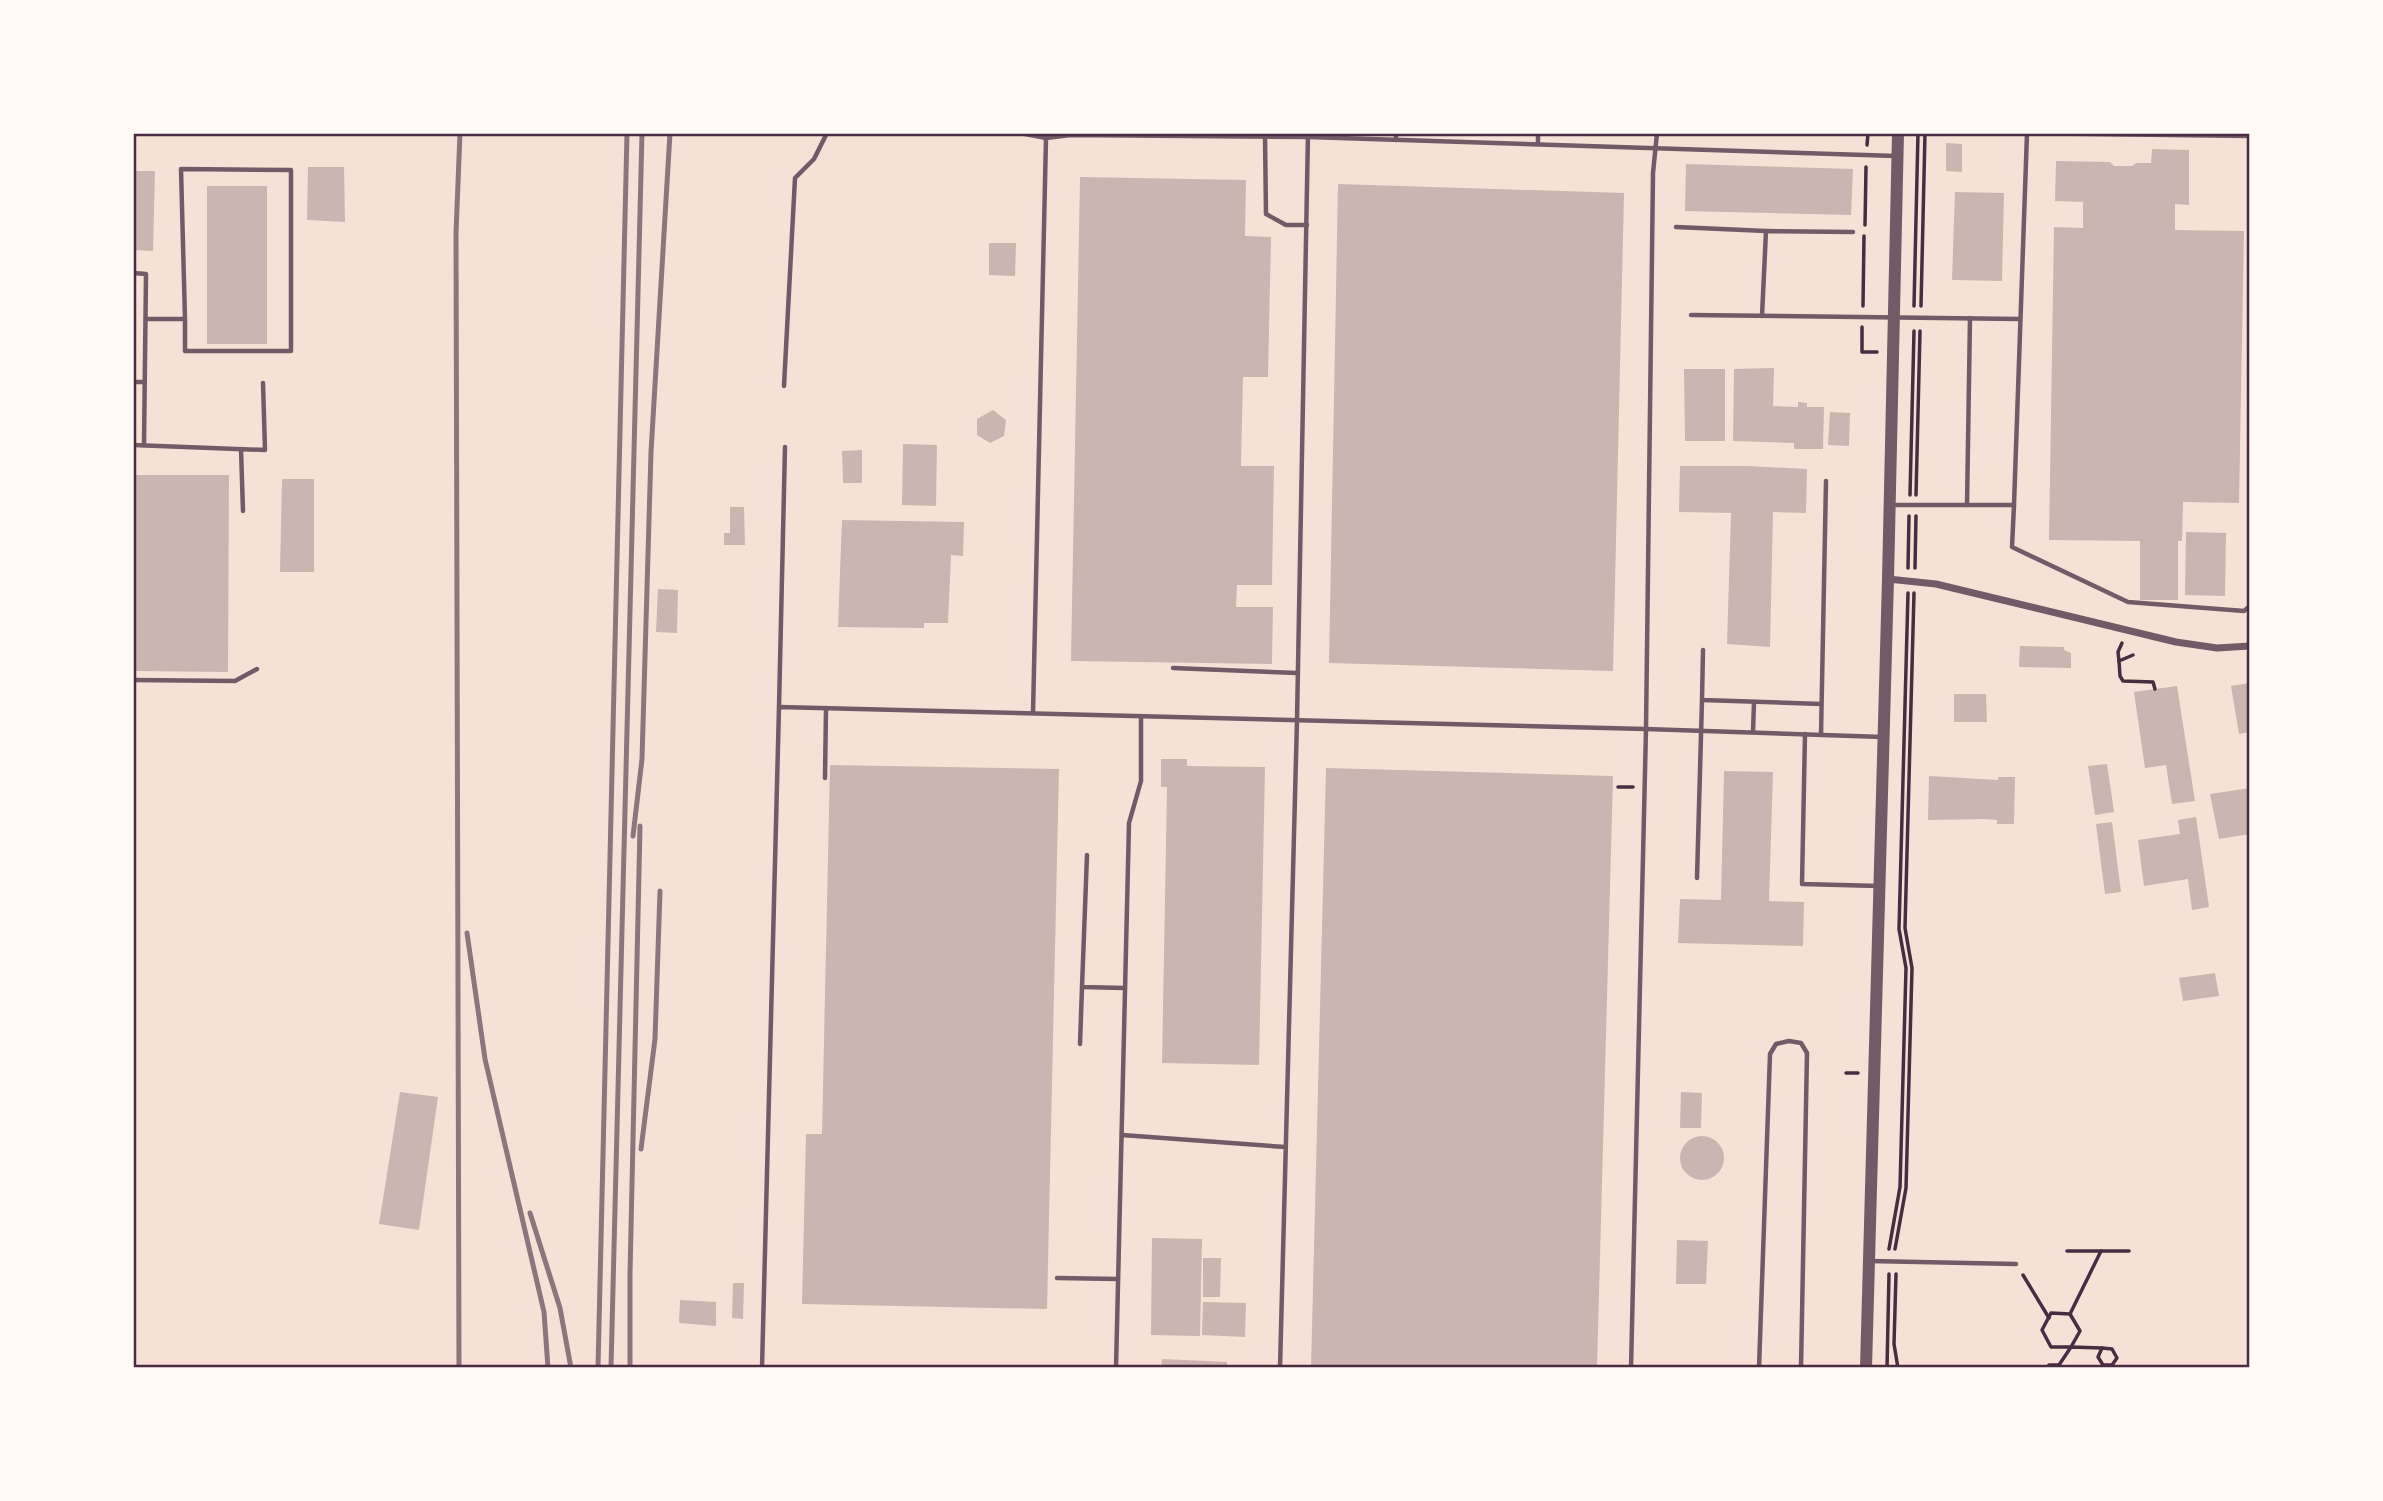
<svg xmlns="http://www.w3.org/2000/svg" width="2383" height="1501" font-family="'Crimson Pro',serif">
<style>
.building{fill:#ccb4b1}
.lines{fill:none;stroke-linecap:round;stroke-linejoin:round}
.path{stroke:#4a2c40;stroke-width:3.5}
.service{stroke:#755966;stroke-width:4.5}
.minor{stroke:#755966;stroke-width:7}
.tertiary{stroke:#755966;stroke-width:12}
.rail{stroke:#8f747c;stroke-width:5}
.neatline{fill:none;stroke:#4a2c40;stroke-width:2.5}
</style>
<rect width="100%" height="100%" fill="#f7e1d7"/>
<!-- building -->
<g class="building">
<polygon points="1946,143 1962,144 1962,172 1946,171"/>
<polygon points="2152,149 2189,150 2189,205 2175,204 2175,230 2244,231 2239,503 2183,502 2182,541 2178,541 2178,600 2140,600 2140,541 2049,540 2054,227 2083,228 2083,202 2055,201 2056,161 2110,162 2114,166 2132,166 2136,163 2151,163"/>
<polygon points="1686,164 1853,169 1851,215 1685,211"/>
<polygon points="308,167 344,167 345,222 307,220"/>
<polygon points="133,171 155,171 153,251 133,250"/>
<polygon points="1080,177 1246,180 1245,236 1271,237 1268,377 1243,377 1241,466 1274,466 1272,585 1237,585 1236,607 1273,607 1272,664 1071,661"/>
<polygon points="1338,184 1624,193 1613,671 1329,663"/>
<rect x="207" y="186" width="60" height="158"/>
<polygon points="1955,192 2004,193 2002,281 1952,280"/>
<polygon points="989,243 1016,243 1015,276 989,275"/>
<polygon points="1774,368 1773,406 1798,407 1798,402 1807,403 1807,407 1824,407 1823,449 1794,449 1794,443 1733,441 1734,369"/>
<polygon points="1684,369 1725,369 1725,441 1685,441"/>
<polygon points="993,410 1006,420 1004,436 990,443 977,435 977,419"/>
<polygon points="1830,412 1850,413 1849,446 1828,445"/>
<polygon points="903,444 937,445 936,506 902,505"/>
<polygon points="862,450 862,483 843,483 842,451"/>
<polygon points="1680,466 1748,466 1807,469 1806,513 1773,512 1770,647 1727,644 1731,513 1679,512"/>
<polygon points="133,475 229,475 228,672 133,671"/>
<polygon points="282,479 314,479 314,572 280,572"/>
<polygon points="730,507 744,507 745,545 724,545 724,533 730,533"/>
<polygon points="842,520 964,522 963,556 951,555 948,623 924,623 924,628 838,627"/>
<polygon points="2186,532 2226,533 2225,596 2185,595"/>
<polygon points="658,589 678,590 677,633 656,632"/>
<polygon points="2020,646 2064,647 2064,650 2071,653 2071,668 2019,667"/>
<polygon points="2250,683 2250,732 2239,734 2231,686"/>
<polygon points="2177,686 2195,801 2172,804 2166,765 2145,768 2134,692"/>
<polygon points="1954,694 1986,694 1987,722 1954,722"/>
<polygon points="1161,759 1187,759 1187,766 1265,767 1259,1065 1162,1063 1167,787 1161,787"/>
<polygon points="2107,764 2114,812 2095,815 2088,766"/>
<polygon points="830,765 1059,769 1047,1309 802,1304 806,1134 822,1134"/>
<polygon points="1326,768 1613,776 1597,1368 1311,1368"/>
<polygon points="1724,771 1773,772 1769,901 1804,902 1803,946 1678,943 1680,899 1721,900"/>
<polygon points="1929,776 1998,780 1998,777 2015,777 2014,824 1997,824 1997,820 1985,819 1928,820"/>
<polygon points="2250,788 2250,834 2219,839 2210,794"/>
<polygon points="2196,817 2209,907 2192,910 2188,879 2144,886 2138,840 2180,834 2178,820"/>
<polygon points="2112,822 2121,892 2105,894 2096,824"/>
<polygon points="2215,973 2219,996 2183,1001 2179,978"/>
<polygon points="400,1092 438,1097 419,1230 379,1224"/>
<polygon points="1681,1092 1702,1093 1701,1128 1680,1128"/>
<circle cx="1702" cy="1158" r="22"/>
<polygon points="1152,1238 1202,1239 1200,1336 1151,1335"/>
<polygon points="1677,1240 1708,1241 1706,1284 1676,1284"/>
<polygon points="1203,1258 1221,1258 1220,1297 1203,1297"/>
<polygon points="733,1283 744,1283 743,1319 732,1318"/>
<polygon points="680,1300 716,1302 716,1326 679,1323"/>
<polygon points="1203,1302 1246,1303 1245,1337 1202,1335"/>
<polygon points="1162,1359 1227,1362 1227,1368 1161,1368"/>
</g>
<g class="lines">
<!-- path -->
<g class="path">
<polyline points="1867,145 1868,133"/>
<polyline points="1865,225 1866,167"/>
<polyline points="1863,306 1864,236"/>
<polyline points="1914,306 1918,133"/>
<polyline points="1921,306 1925,133"/>
<polyline points="1862,327 1862,352 1877,352"/>
<polyline points="1910,495 1914,331"/>
<polyline points="1916,495 1920,331"/>
<polyline points="1908,568 1909,516"/>
<polyline points="1915,568 1916,516"/>
<polyline points="2133,655 2119,661 2120,676 2123,681 2153,682 2155,689"/>
<polyline points="2119,661 2118,652 2122,643"/>
<polyline points="1618,787 1633,787"/>
<polyline points="1846,1073 1858,1073"/>
<polyline points="1889,1249 1900,1187 1906,968 1899,929 1908,593"/>
<polyline points="1895,1249 1906,1188 1912,968 1905,928 1914,593"/>
<polyline points="2067,1251 2129,1251"/>
<polyline points="1896,1274 1894,1344 1898,1368"/>
<polyline points="2023,1275 2049,1318"/>
<polygon points="2051,1313 2070,1314 2080,1331 2071,1347 2051,1347 2042,1330"/>
<polyline points="2070,1314 2101,1251"/>
<polygon points="2102,1348 2112,1349 2117,1358 2112,1365 2103,1365 2098,1357"/>
<polyline points="2059,1365 2071,1347 2102,1348"/>
<polyline points="1887,1368 1889,1274"/>
<polyline points="2047,1368 2049,1365 2059,1365 2060,1368"/>
</g>
<!-- service -->
<g class="service">
<polyline points="1020,133 1046,138"/>
<polyline points="2013,133 2250,136"/>
<polyline points="1265,137 1266,214 1286,225 1307,225"/>
<polyline points="1396,140 1396,133"/>
<polyline points="1538,144 1538,133"/>
<polyline points="1676,227 1766,231"/>
<polyline points="133,273 146,274 144,445"/>
<polyline points="1691,315 2019,319"/>
<polyline points="1762,316 1766,231 1853,232"/>
<polyline points="146,319 185,319 181,169 291,170 291,351 185,351 185,319"/>
<polyline points="133,382 145,382"/>
<polyline points="784,386 795,178 814,159 827,133"/>
<polyline points="133,445 265,450 263,383"/>
<polyline points="241,449 243,511"/>
<polyline points="1891,505 2014,505 2027,133"/>
<polyline points="1967,505 1970,318"/>
<polyline points="2014,505 2012,547 2128,602 2244,611 2250,606"/>
<polyline points="1703,650 1702,700 1821,704"/>
<polyline points="1173,668 1298,673"/>
<polyline points="133,680 235,681 257,669"/>
<polyline points="779,707 785,447"/>
<polyline points="1033,713 1046,138 1071,135 1308,137 1896,156"/>
<polyline points="1753,732 1754,702"/>
<polyline points="1805,734 1802,884 1879,886"/>
<polyline points="1821,735 1826,481"/>
<polyline points="825,778 826,708"/>
<polyline points="1087,855 1082,987 1125,988"/>
<polyline points="1697,878 1702,700"/>
<polyline points="1080,1044 1082,987"/>
<polyline points="1122,1135 1285,1147"/>
<polyline points="1870,1261 2016,1264"/>
<polyline points="1057,1278 1118,1279"/>
<polyline points="762,1368 779,707 1646,729 1883,737"/>
<polyline points="1116,1368 1129,823 1141,781 1141,716"/>
<polyline points="1280,1368 1297,720 1308,133"/>
<polyline points="1631,1368 1646,729 1653,173 1657,133"/>
<polyline points="1759,1368 1770,1054 1776,1044 1789,1041 1801,1043 1807,1053 1801,1368"/>
</g>
<!-- minor -->
<polyline class="minor" points="1888,579 1936,584 2176,642 2217,648 2250,646"/>
<!-- tertiary -->
<polyline class="tertiary" points="1866,1368 1888,579 1898,133"/>
<!-- rail -->
<g class="rail">
<polyline points="633,836 642,759 651,452 670,133"/>
<polyline points="467,933 485,1059 544,1312 548,1368"/>
<polyline points="641,1149 655,1039 660,891"/>
<polyline points="530,1213 560,1308 571,1368"/>
<polyline points="459,1368 456,233 460,133"/>
<polyline points="598,1368 627,133"/>
<polyline points="611,1368 642,133"/>
<polyline points="630,1368 630,1274 640,826"/>
</g>
</g>
<!-- border -->
<rect width="2383" height="1501" fill="none" stroke="#fffaf5" stroke-width="270"/>
<rect x="135" y="135" width="2113" height="1231" class="neatline"/>
</svg>
